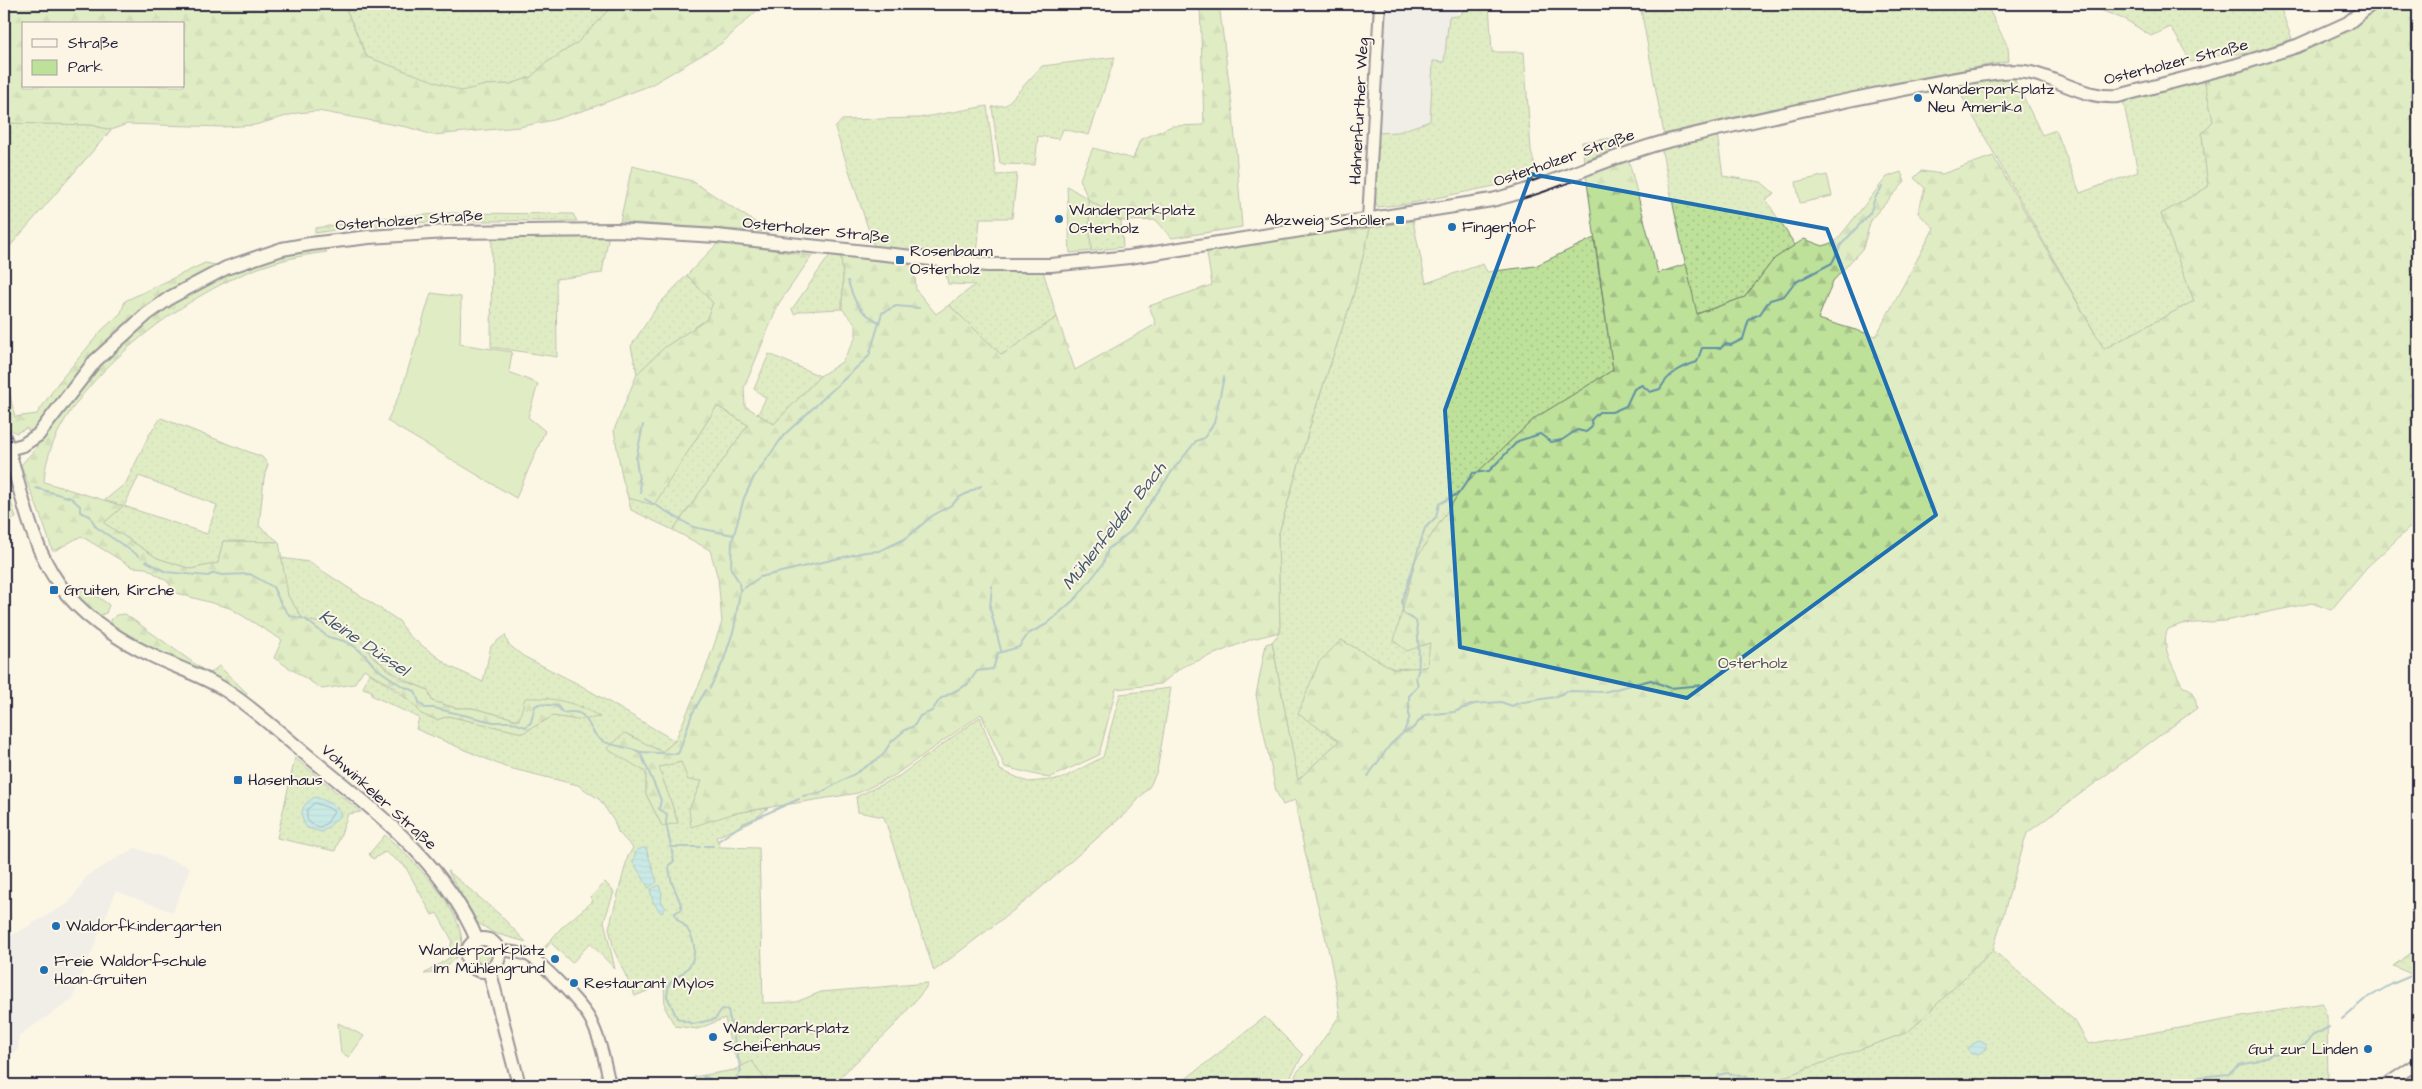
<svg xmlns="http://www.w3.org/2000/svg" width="2422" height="1089" font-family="'Architects Daughter',sans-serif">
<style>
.built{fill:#e2e4e7}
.grass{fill:url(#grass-dots);stroke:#70826a;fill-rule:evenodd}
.forest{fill:url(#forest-firs);stroke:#70826a;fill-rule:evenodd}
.green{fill:#bee19a;stroke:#70826a}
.water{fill:url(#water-rules);stroke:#6090a2}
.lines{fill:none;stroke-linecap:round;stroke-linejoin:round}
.shore{stroke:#4c6c7f;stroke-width:1}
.stream{stroke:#6090a2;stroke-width:2}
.minor-casing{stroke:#22223b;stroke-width:14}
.major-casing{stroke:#22223b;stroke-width:16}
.minor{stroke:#fcf5e5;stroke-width:10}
.major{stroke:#fcf5e5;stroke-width:12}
.marked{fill:none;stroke:#1f6fb2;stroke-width:4;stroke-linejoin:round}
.poi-dot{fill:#1f6fb2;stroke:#fcf5e5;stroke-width:2}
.labels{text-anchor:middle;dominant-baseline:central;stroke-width:4;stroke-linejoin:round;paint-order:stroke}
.street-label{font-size:16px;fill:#22223b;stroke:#fcf5e5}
.poi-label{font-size:16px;fill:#22223b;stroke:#fcf5e5;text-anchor:start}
.park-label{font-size:16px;fill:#495253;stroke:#fcf5e5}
.water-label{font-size:18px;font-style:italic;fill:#41596e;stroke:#fcf5e5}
</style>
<defs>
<pattern id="grass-dots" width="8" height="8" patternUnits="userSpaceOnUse" patternTransform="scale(1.25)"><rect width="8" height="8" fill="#bee19a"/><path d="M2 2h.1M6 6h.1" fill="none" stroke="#a3c186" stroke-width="1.8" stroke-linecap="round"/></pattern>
<pattern id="forest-firs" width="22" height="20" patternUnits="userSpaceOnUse" patternTransform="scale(1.25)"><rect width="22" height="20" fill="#bee19a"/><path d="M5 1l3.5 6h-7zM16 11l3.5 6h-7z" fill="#a3c186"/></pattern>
<pattern id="water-rules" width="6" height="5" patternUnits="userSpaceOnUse" patternTransform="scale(1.25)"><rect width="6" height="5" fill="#8adae6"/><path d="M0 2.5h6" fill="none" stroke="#77bbc6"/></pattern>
</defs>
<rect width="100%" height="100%" fill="#fcf5e5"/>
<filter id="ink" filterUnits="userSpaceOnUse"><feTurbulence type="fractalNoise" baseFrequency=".02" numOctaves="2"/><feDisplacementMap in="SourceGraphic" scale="10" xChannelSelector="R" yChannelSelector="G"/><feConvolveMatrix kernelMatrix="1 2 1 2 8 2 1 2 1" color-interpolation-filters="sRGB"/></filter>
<g filter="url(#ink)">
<!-- built -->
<g class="built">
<polygon points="1384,4 1455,4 1458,16 1449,18 1444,62 1433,61 1430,121 1398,132 1376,133"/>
<polygon points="135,848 190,867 173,912 116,891 72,1000 19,1035 18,1050 4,1058 4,940 69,903 88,875"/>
</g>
<!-- grass -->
<g class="grass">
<polygon points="348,4 614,4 577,43 546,63 531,77 511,84 486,85 461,92 367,57 345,7"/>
<polygon points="1470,4 1489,4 1492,52 1524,52 1531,150 1538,177 1407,204 1378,207 1375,201 1376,133 1398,132 1430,121 1433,61 1444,62 1449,17 1458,16"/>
<polygon points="1640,4 1986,4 2008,47 2009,61 1889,84 1664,134"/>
<polygon points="2085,4 2279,4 2292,39 2248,54 2226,54 2191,62 2171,27 2151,36 2126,20"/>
<polygon points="1115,57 1089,135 1063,129 1059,139 1038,136 1035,165 1000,164 992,107 1006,105 1042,66"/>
<polygon points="2013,76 2042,135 2056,130 2080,193 2138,172 2123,100 2204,78 2213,121 2202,134 2208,187 2161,214 2194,301 2104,349 1955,84"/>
<polygon points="987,106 996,175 1017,174 1012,218 980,218 977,257 874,246 835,128 842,120 919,118"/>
<polygon points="4,123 92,125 111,130 4,253"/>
<polygon points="1717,134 1723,176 1761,182 1775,194 1766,200 1795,245 1774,259 1745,297 1696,314 1661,147"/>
<polygon points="1088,199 1121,221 1123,247 1091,251"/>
<path d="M452 213 573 214 577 221C490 221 401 219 315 233V228L381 218Z"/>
<polygon points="1413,221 1426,283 1483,264 1487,272 1535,266 1594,238 1613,370 1535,418 1465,484 1416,559 1431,643 1427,667 1394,669 1341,640 1340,740 1298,780 1272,642 1280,632 1278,536 1312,419 1353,296 1370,228"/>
<polygon points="609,234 602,273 556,279 557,357 491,347 492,235"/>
<polygon points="830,255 841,257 843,278 842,309 801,311 794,314 792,309"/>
<polygon points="945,268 1043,271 1057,317 1002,355 949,305 975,285 948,284"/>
<polygon points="687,275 713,303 706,320 665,347 637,374 631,346 659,304"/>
<polygon points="769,354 820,376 774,424 758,414 766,398 754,389"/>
<polygon points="717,406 748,425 673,530 631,510 628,498 654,504"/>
<path d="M161 418 262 457 268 464 264 478 259 526 279 542 223 541 218 563 191 569 157 558 104 523 123 506 104 501 126 483 149 435ZM139 476 217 505 207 534 124 506Z"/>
<path d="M281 558 309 562 399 621 409 636 451 667 483 682 491 646 505 635 508 644 523 656 580 685 675 741 662 752 625 733 646 772V794L662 826 678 822 658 767 682 762 702 781 689 809 735 813 768 808 750 823 716 837 720 847 759 848 763 1003 796 1002 821 992 928 983 925 989 893 1027 839 1078 835 1085H769L752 1062 742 1066 732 1051 725 1018 698 1029 675 1026 665 1008 664 984 635 996 614 950 609 928 628 856 633 848 618 832 614 821 600 800 578 785 505 767 416 729 419 718 371 695 372 691 363 688 369 673C393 687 413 705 437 720L448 716 523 733 553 716 578 720 583 706 519 720 472 708H456L432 701 428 690C390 674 378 665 354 631L303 619 288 596Z"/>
<polygon points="1171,688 1157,771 1150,786 1129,810 1027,900 934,971 884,817 858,812 856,797 899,776 980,717 1000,770 1028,782 1061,779 1103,757 1120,694"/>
<polygon points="295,758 361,812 348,814 335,851 277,838"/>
<path d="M385 835C407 854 491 933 451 962 442 968 435 974 424 974L449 958 452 940 437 913 432 915 405 866 385 852 373 859 369 854Z"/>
<polygon points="448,871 499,914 526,942 494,933 478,923"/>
<polygon points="605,882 614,892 604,921 615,969 590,943 572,963 551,943 538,955 561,928 593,901 590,897"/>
<circle cx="483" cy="955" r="10"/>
<polygon points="2418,948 2418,977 2393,966"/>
<polygon points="1993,950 2075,1021 2088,1044 2322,1003 2327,1016 2328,1085 1780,1085 1777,1079 1908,1032"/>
<polygon points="1265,1017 1303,1055 1286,1085 1178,1085"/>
<polygon points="2418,1067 2418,1085 2392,1085"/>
</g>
<!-- forest -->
<g class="forest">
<path d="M4 4H155L157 6 160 4H348L345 7 367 57 461 91 486 85 511 84 531 77 546 63 577 43 614 4H764L722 43 651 85 588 109 553 120 519 127 433 135 407 127 318 111 297 113 255 125 224 127 127 124 111 130 92 125 4 123ZM24 24H184V86H24Z"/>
<polygon points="1200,4 1219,4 1233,114 1242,227 1172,238 1156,220 1121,221 1088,199 1080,179 1093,148 1133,159 1140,140 1172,126 1204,125"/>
<path d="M2376 4H2418V520L2366 568 2331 610 2312 603 2225 621 2182 624 2168 629C2159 647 2176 671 2183 687 2196 689 2194 697 2197 708L2027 833 1993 950 1908 1032 1778 1079 1780 1085H1291L1297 1072 1309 1060 1340 1015C1331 942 1306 872 1295 800L1283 805 1276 791 1256 695 1266 644 1272 642 1298 780 1339 741 1298 714 1319 662 1341 640 1394 669 1427 667 1430 643 1407 651 1394 641 1416 559 1465 484 1535 418 1613 370 1586 175 1628 158 1658 273 1686 264 1697 314 1745 297 1774 259 1804 239 1823 246 1836 241 1887 177 1901 172 1905 182 1871 219 1863 248 1833 281 1818 319 1876 336 1934 228 1918 213 1925 188 1914 178 1921 171 1942 174 1993 156 2104 349 2194 301 2161 214 2208 187 2202 134 2213 121 2204 78 2271 59 2345 32Z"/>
<polygon points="1621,137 1623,145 1584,161 1582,142"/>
<polygon points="632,166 692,181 770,232 620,222"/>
<polygon points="1370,228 1353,296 1312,419 1278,536 1280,632 1252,639 1182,667 1161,684 1116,689 1099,755 1049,778 1005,767 981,714 895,775 858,793 735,813 691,827 689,809 702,781 688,780 681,762 659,767 678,823 662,826 646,794 646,772 607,749 625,733 662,752 675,741 705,671 722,622 718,578 710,550 673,530 748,425 717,406 654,505 628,498 622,477 614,430 637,374 665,347 706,320 713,303 687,275 719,242 812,256 779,303 744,388 745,406 774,424 820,376 842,362 856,337 856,324 842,309 843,278 841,257 830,255 830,252 914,264 916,290 936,314 949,305 1002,355 1057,317 1075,370 1156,324 1149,306 1212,285 1206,247"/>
<path d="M321 246 327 252C299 255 269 263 243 274 170 305 47 397 44 482L123 506 104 523 157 558 191 569 218 563 223 541 279 542 288 596 303 619 354 631 372 656 398 678 428 690 432 701 456 708H472L519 720 525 698C552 697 576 702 600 717L578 720 553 716 523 733 448 716 437 720 421 714 416 707 398 690 364 669 354 684 322 689 274 658 282 640 230 608 176 593 167 581 146 568 132 567 81 536 56 550H52C44 521 31 494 21 465L37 447 27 428 16 433 7 427 4 417V369L15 417 37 414 58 383 103 329 121 313 125 301 205 263 239 269 284 253Z"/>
<polygon points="4,477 16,518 4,521"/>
<polygon points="77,588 98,597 109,605 106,613 98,616 79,601 73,593"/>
<polygon points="125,614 209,674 219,666 247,693 245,697 111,628 111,620 116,615"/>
<polygon points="752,1061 769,1085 691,1085 690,1083 694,1077 734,1070"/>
</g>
<!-- green -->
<g class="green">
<polygon points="1827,175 1832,196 1800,203 1796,182"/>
<polygon points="1067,186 1088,199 1091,251 1070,253"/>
<polygon points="431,293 461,297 460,344 512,352 509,372 538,384 528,417 545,431 516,498 387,421 402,389"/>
<polygon points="338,1023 364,1036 349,1057 341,1053"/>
</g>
<!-- water -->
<g class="water">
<path d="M315 797C326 801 339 804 341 816 333 820 330 828 321 832L307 828C298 815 301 804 315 797Z"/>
<polygon points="642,848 646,848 657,882 649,888 633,862 636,851"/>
<polygon points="659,885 662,894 661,901 666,908 661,913 653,902 650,890"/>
<polygon points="1978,1041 1986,1043 1987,1048 1978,1054 1971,1054 1968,1048"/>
</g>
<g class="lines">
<!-- shore -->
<polygon class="shore" points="315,803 329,808 334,812 327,823 320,827 311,824 307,819 307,810"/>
<!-- stream -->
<g class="stream">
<path d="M848 281C854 302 859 312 879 322"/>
<polyline points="36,488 71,498 80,506 80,512 90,516 96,527 139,556"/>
<polyline points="641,493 636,459 643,425"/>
<polyline points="645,499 693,527 734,535"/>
<path d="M146 561 166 572 208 576 214 573 222 575 250 574 273 587 281 604 290 616 305 619 328 637 344 641 354 646 365 655 376 668 402 686 415 691 419 702 425 708H434L493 722H511L526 727 531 722 535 706 539 704 557 706 563 713C592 707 584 728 601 740 612 747 628 746 640 752L661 800 659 809 667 814 666 823 674 861 669 865C670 887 678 891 682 909L675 913 677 919C691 929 700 948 690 965 686 972 675 978 669 984L667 996 677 1018 693 1024 715 1019 722 1009 728 1010 741 1071 734 1081H714L704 1076 702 1083 705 1085"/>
<polyline points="992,586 990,608 1001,650"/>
<polyline points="740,591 760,577 865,552 879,551 905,539 932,516 953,504 958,498 981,486"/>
<polyline points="710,688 723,662 734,629 740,591 739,582 731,569 732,542 744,498 754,477 784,435 869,356 882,313 896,306 919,308"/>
<polyline points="1405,732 1412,729 1425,715 1454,712 1474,704 1501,702 1512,706 1518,703 1555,697 1567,691 1604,692 1651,680 1670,688 1703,685"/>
<polyline points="641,752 677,754 679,752 692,714 706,690"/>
<path d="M1368 776 1390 745 1404 732 1409 719V696L1418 686 1416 677C1421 671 1418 630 1416 621L1403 613 1402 602 1425 528 1436 517 1439 504 1459 493 1473 473 1489 471 1518 441 1540 434 1551 442 1562 440 1577 430 1586 432 1592 427 1591 420 1599 412H1612L1626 406 1634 389 1642 385 1650 392 1660 389C1668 374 1681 367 1697 362L1702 348H1721L1725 344 1731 345 1743 339 1749 319 1760 314 1770 300 1784 296 1794 283 1832 263 1841 245 1870 213 1875 198 1882 187"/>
<polyline points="803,796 820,793 856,773 882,756 891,742 905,730 914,726 920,716 932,711 940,699 968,684 977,671 993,669 998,653 1019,647 1028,634 1047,624 1077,597 1103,564 1108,549 1130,532 1173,470 1196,441 1204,438 1214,423 1224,377"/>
<polyline points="718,841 743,824 799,799"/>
<polyline points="705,846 713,846"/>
<polyline points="670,847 700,847"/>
<polyline points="2342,1019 2364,1000 2392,984 2418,973"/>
<polyline points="1714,1085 1719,1075 1726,1073 1747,1077 1749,1085"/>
<polyline points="2189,1085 2198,1077 2229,1074 2239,1065 2255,1062 2271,1054 2283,1053 2305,1045 2312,1036 2329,1027"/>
</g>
<defs>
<g id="minor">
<polyline points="1368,219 1380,4"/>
<path d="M499 951C509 951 520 952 529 956 543 963 582 1005 590 1019 601 1040 605 1063 610 1085"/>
<polyline points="2385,1085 2418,1063"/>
</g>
<g id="major">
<path d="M4 436C21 485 28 541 59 584 83 618 120 641 157 658 179 668 202 676 222 688 251 706 276 730 302 751 368 806 443 859 477 940"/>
<path d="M8 449 23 445 38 435 95 361 147 314 171 297 226 268 282 249 310 244 369 237 447 232 616 230 717 236 987 265H1051L1129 257 1492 200C1551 186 1605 158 1664 142 1719 128 1774 116 1830 104 1884 93 1939 81 1993 73 2006 71 2019 70 2031 73 2061 80 2086 99 2118 96L2237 65 2297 46 2348 23 2371 4"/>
<circle cx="483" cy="955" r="16"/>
<polyline points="489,969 519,1085"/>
</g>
</defs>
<!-- minor casing -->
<use href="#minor" class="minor-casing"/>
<!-- major casing -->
<use href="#major" class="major-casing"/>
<!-- minor -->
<use href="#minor" class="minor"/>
<!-- major -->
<use href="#major" class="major"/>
</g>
</g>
<!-- marked area -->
<path d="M0 0H2422V1089H0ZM1531 174 1827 229 1936 515 1687 698 1460 647 1445 410Z" fill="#fcf5e5" fill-opacity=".55" fill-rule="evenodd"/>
<path class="marked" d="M1531 174 1827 229 1936 515 1687 698 1460 647 1445 410Z"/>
<!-- markers -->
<g class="poi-dot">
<circle cx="1918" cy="98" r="5"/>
<circle cx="1059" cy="219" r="5"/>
<rect x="1395" y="215" width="10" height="10" rx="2.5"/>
<circle cx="1452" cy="227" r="5"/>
<rect x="895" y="255" width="10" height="10" rx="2.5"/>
<rect x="49" y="585" width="10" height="10" rx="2.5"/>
<rect x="233" y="775" width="10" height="10" rx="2.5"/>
<circle cx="56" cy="926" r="5"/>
<circle cx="555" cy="959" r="5"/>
<circle cx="44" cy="970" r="5"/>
<circle cx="574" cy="983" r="5"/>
<circle cx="713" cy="1037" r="5"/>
<circle cx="2368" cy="1049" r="5"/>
</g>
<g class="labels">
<!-- street labels -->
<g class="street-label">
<text transform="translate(2176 62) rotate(-14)">Osterholzer Straße</text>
<text transform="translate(1359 111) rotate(-87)">Hahnenfurther Weg</text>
<text transform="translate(1564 158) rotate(-19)">Osterholzer Straße</text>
<text transform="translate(409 220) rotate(-4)">Osterholzer Straße</text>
<text transform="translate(816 230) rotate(6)">Osterholzer Straße</text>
<text transform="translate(379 797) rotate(42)">Vohwinkeler Straße</text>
</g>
<!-- poi labels -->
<g class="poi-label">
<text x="1928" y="89">Wanderparkplatz<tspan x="1928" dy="18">Neu Amerika</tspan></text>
<text x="1069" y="210">Wanderparkplatz<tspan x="1069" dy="18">Osterholz</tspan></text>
<text x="1390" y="220" text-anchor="end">Abzweig Schöller</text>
<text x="1462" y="227">Fingerhof</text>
<text x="910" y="251">Rosenbaum<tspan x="910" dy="18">Osterholz</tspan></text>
<text x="64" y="590">Gruiten, Kirche</text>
<text x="248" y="780">Hasenhaus</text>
<text x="66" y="926">Waldorfkindergarten</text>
<text x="545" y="950" text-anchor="end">Wanderparkplatz<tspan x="545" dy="18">Im Mühlengrund</tspan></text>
<text x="54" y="961">Freie Waldorfschule<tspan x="54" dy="18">Haan-Gruiten</tspan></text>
<text x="584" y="983">Restaurant Mylos</text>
<text x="723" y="1028">Wanderparkplatz<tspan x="723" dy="18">Scheifenhaus</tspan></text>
<text x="2358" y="1049" text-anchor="end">Gut zur Linden</text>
</g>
<!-- park labels -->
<g class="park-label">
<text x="1753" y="663">Osterholz</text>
</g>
<!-- water labels -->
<g class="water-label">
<text transform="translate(1114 526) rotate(-52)">Mühlenfelder Bach</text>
<text transform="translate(364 643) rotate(34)">Kleine Düssel</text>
</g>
</g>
<!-- margin -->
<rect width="2422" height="1089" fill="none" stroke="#fcf5e5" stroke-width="20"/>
<rect x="10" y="10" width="2402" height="1069" fill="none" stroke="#22223b" stroke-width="2" filter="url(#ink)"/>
<!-- legend -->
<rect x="22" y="22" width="162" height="65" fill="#fcf5e5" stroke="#a5a1a1"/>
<rect x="32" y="39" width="25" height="8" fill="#fcf5e5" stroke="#a5a1a1"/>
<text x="68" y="48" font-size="15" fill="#22223b">Straße</text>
<rect x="32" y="60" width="25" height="15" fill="#bee19a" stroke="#a5a1a1"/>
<text x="68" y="72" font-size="15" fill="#22223b">Park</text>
</svg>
